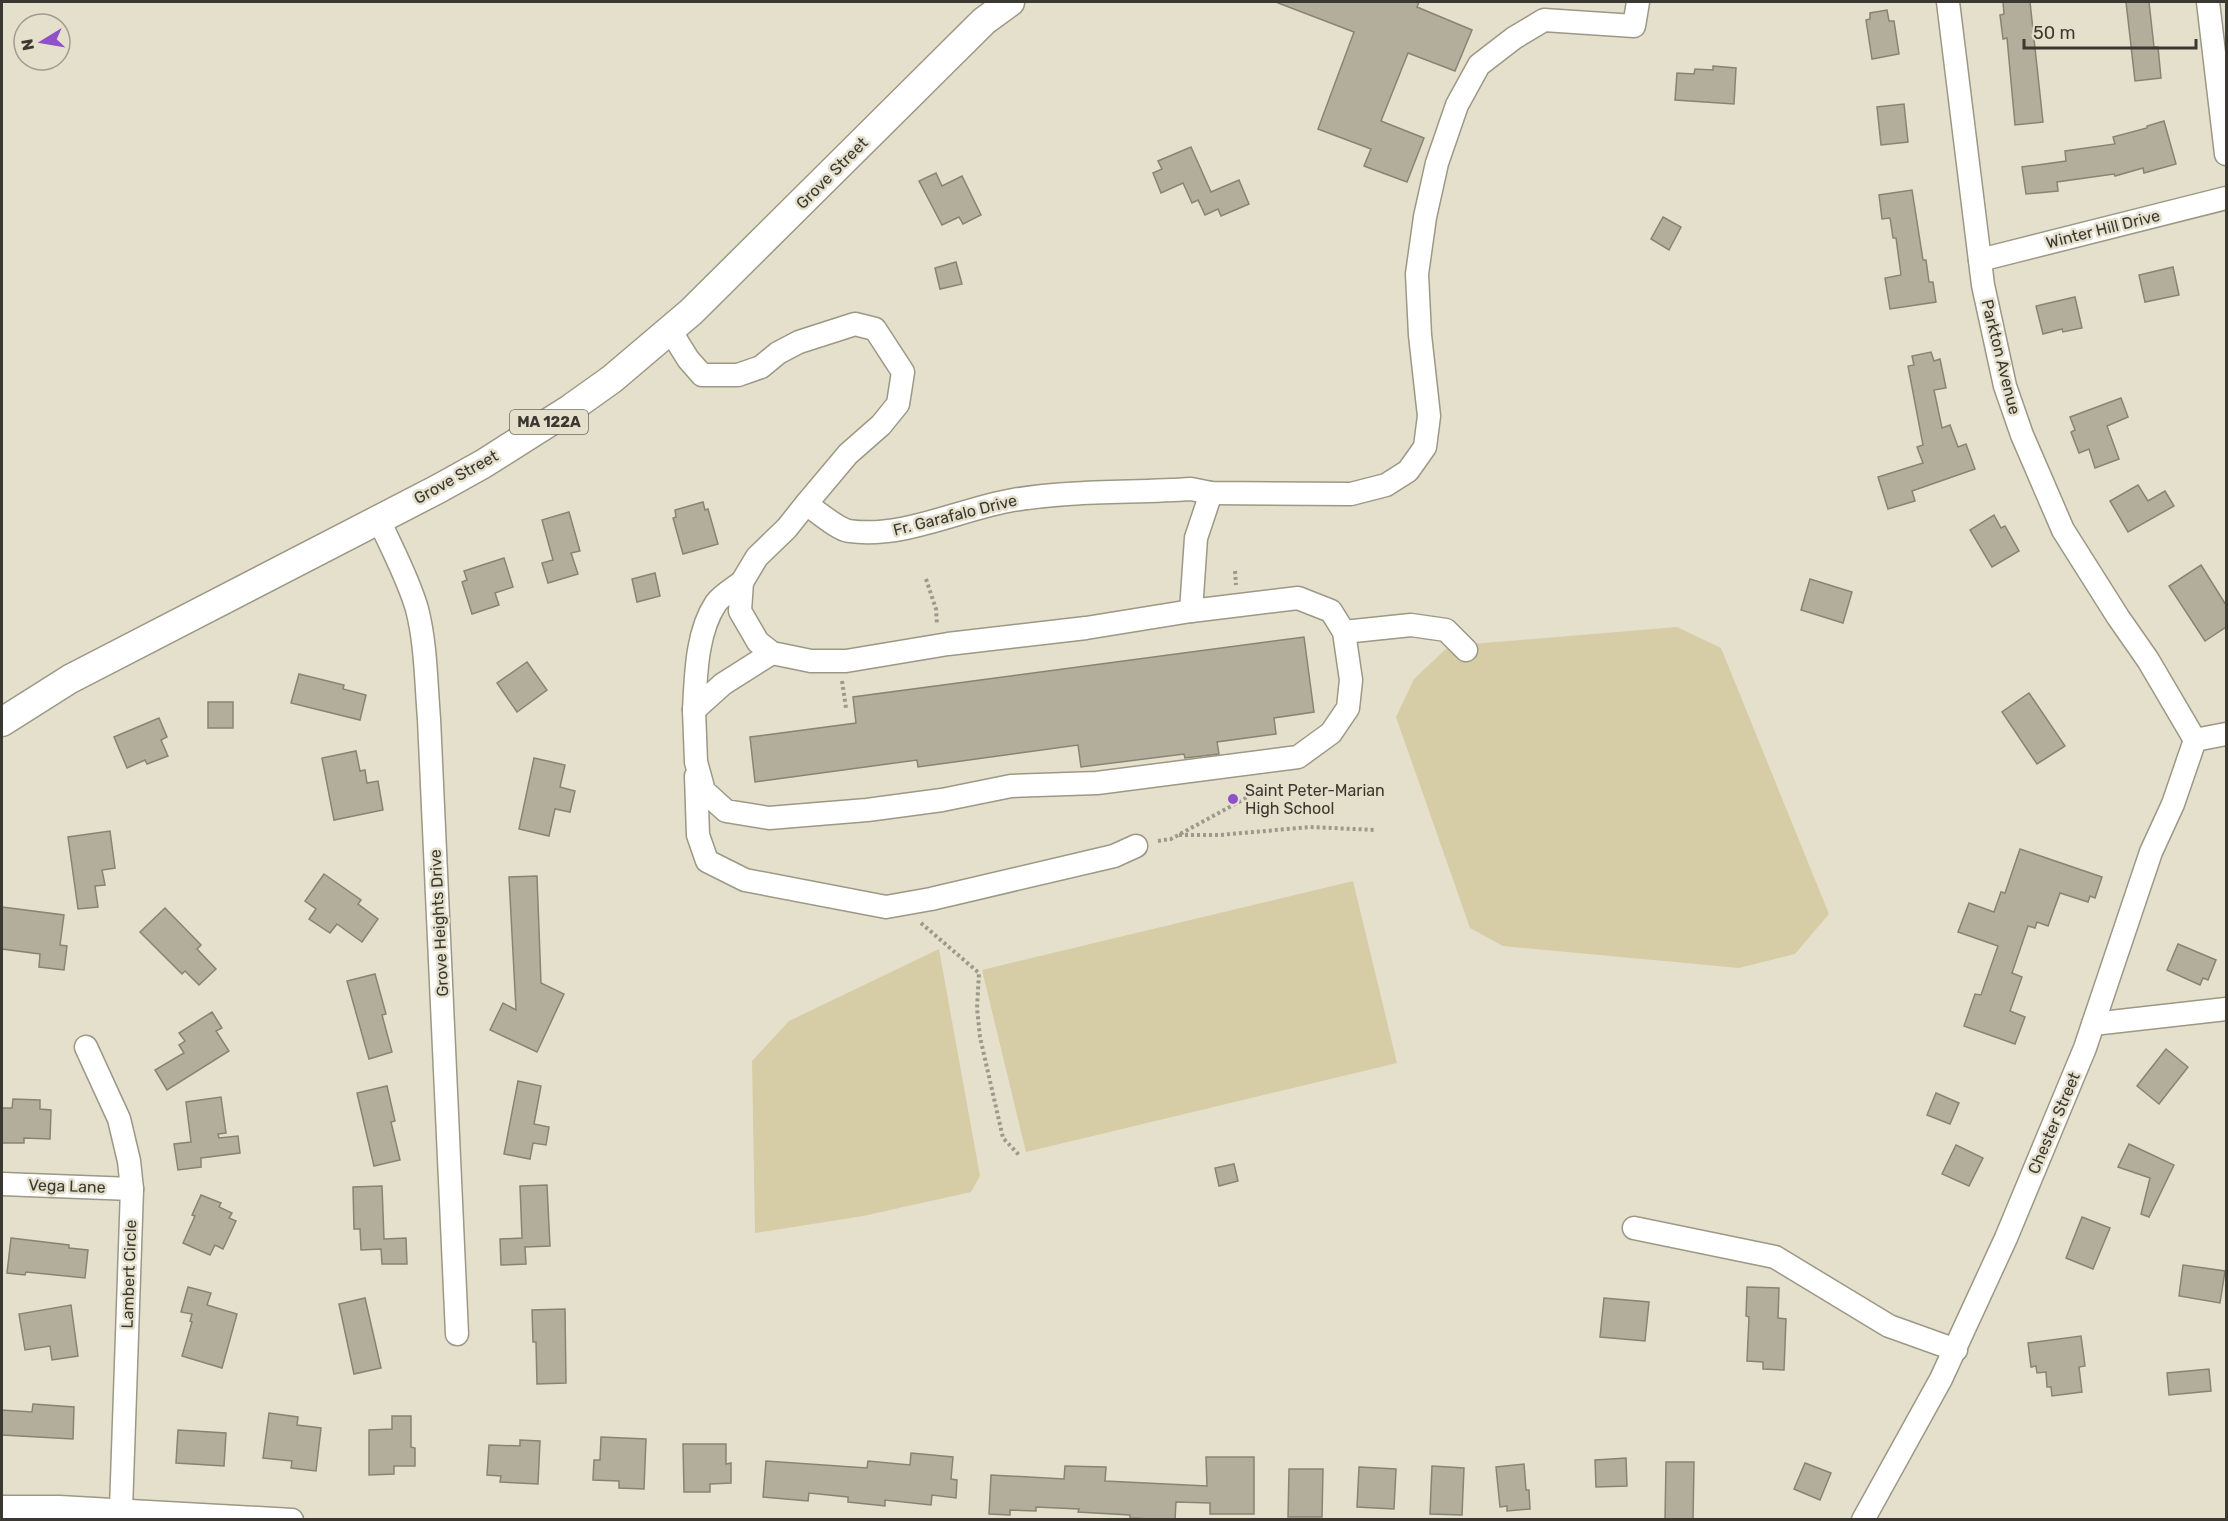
<svg xmlns="http://www.w3.org/2000/svg" width="2228" height="1521" font-family="Rubik,sans-serif">
<style>
.green{fill:#d6cca6}
.building{fill:#b2ae9b;stroke:#888472;stroke-width:1.5}
.lines{fill:none;stroke-linecap:round;stroke-linejoin:round}
.minor-casing{stroke:#9c9885;stroke-width:25}
.major-casing{stroke:#9c9885;stroke-width:31}
.path{stroke:#9d998a;stroke-width:4;stroke-dasharray:3 3;stroke-linecap:butt}
.minor{stroke:#fff;stroke-width:22}
.major{stroke:#fff;stroke-width:28}
.poi-dot{fill:#8f51c7;stroke:#e5e0cc;stroke-width:2}
.labels{text-anchor:middle;dominant-baseline:central;stroke-width:5;stroke-linejoin:round;paint-order:stroke}
.shield{fill:#e5e0cc;stroke:#6d6a5f;stroke-width:1.5}
.shield-label{font-size:15px;font-weight:bold;fill:#3a3830}
.street-label{font-size:16px;fill:#3a3830;stroke:#e5e0cc}
.poi-label{font-size:16px;fill:#3a3830;stroke:#e5e0cc;text-anchor:start}
</style>
<rect width="100%" height="100%" fill="#e5e0cc"/>
<!-- green -->
<g class="green">
<polygon points="1677,627 1721,648 1829,914 1795,954 1739,968 1503,946 1470,928 1396,717 1414,679 1449,646"/>
<polygon points="1353,881 1397,1063 1026,1152 982,970"/>
<polygon points="939,949 980,1176 971,1192 863,1216 755,1233 752,1061 789,1021"/>
</g>
<!-- building -->
<g class="building">
<polygon points="1279,2 1419,2 1417,7 1472,30 1455,71 1408,53 1381,121 1424,138 1407,182 1364,166 1371,149 1318,129 1354,32 1278,3"/>
<polygon points="2003,2 2030,2 2043,122 2015,125 2007,38 2003,39 2000,15 2004,14"/>
<polygon points="2126,2 2149,2 2154,47 2158,47 2161,78 2135,81"/>
<polygon points="1887,10 1889,21 1894,21 1899,54 1872,59 1866,20 1870,19 1870,13"/>
<polygon points="1713,66 1736,68 1734,104 1675,100 1677,73 1694,74 1695,69 1713,70"/>
<polygon points="1904,104 1908,142 1881,145 1877,107"/>
<polygon points="2164,121 2176,164 2144,173 2143,168 2115,176 2114,174 2057,182 2058,191 2026,194 2022,167 2066,161 2065,151 2115,144 2113,137 2147,128 2147,126"/>
<polygon points="1191,147 1211,192 1239,180 1249,204 1221,216 1218,209 1205,215 1198,200 1192,203 1183,183 1161,193 1153,173 1162,169 1158,161"/>
<polygon points="936,173 942,186 962,176 981,215 963,224 959,217 942,225 919,181"/>
<polygon points="1912,190 1923,260 1926,260 1929,282 1933,282 1936,302 1890,309 1885,278 1901,275 1896,238 1893,238 1890,218 1882,219 1879,195"/>
<polygon points="1663,217 1681,227 1669,250 1651,239"/>
<polygon points="956,262 962,284 940,289 935,268"/>
<polygon points="2173,267 2179,295 2145,302 2139,275"/>
<polygon points="2075,297 2082,328 2063,332 2062,329 2043,334 2036,306"/>
<polygon points="1931,352 1934,361 1940,359 1946,388 1934,390 1942,428 1950,425 1958,447 1966,444 1975,469 1912,491 1915,501 1888,509 1878,477 1923,463 1917,447 1923,445 1908,366 1914,365 1912,356"/>
<polygon points="2121,398 2128,417 2107,426 2119,459 2095,468 2089,449 2079,453 2071,432 2075,430 2070,417"/>
<polygon points="2138,485 2148,501 2165,491 2174,506 2128,532 2110,501"/>
<polygon points="703,502 705,510 708,509 718,544 683,554 673,518 676,517 675,510"/>
<polygon points="569,512 580,551 571,553 578,574 548,583 542,563 553,560 542,520"/>
<polygon points="1994,515 2001,528 2005,526 2019,551 1992,567 1970,530"/>
<polygon points="504,558 513,587 495,593 499,605 472,614 462,582 467,580 464,571"/>
<polygon points="2201,565 2226,605 2226,627 2205,641 2169,586"/>
<polygon points="655,573 660,596 637,602 632,579"/>
<polygon points="1810,579 1852,592 1843,623 1801,610"/>
<polygon points="1304,637 1314,712 1274,718 1276,734 1217,742 1219,754 1185,758 1184,754 1081,767 1078,745 918,767 917,760 755,782 750,737 856,723 853,697"/>
<polygon points="527,662 547,690 517,712 497,683"/>
<polygon points="299,674 344,685 343,689 366,695 360,720 291,703"/>
<polygon points="2029,693 2065,746 2037,764 2002,712"/>
<rect x="208" y="702" width="25" height="26"/>
<polygon points="159,718 167,737 161,740 168,756 147,764 145,760 127,768 114,737"/>
<polygon points="356,751 360,771 365,770 367,783 378,781 383,810 334,820 322,758"/>
<polygon points="534,758 565,765 560,787 575,791 570,812 555,809 549,836 519,829"/>
<polygon points="110,831 115,868 102,870 105,885 95,886 98,907 78,909 68,837"/>
<polygon points="2020,849 2102,877 2095,898 2090,896 2088,902 2060,893 2048,926 2037,922 2035,928 2028,926 2012,973 2022,977 2010,1011 2025,1017 2015,1044 1964,1026 1975,994 1981,995 1998,946 1958,932 1969,903 1994,912 2001,892 2005,893"/>
<polygon points="324,874 361,900 358,904 378,919 362,942 337,924 330,933 309,919 316,909 305,901"/>
<polygon points="537,876 541,983 564,994 537,1052 490,1030 503,1003 516,1010 509,877"/>
<polygon points="2,907 64,915 60,945 67,946 64,970 39,967 40,954 2,949"/>
<polygon points="165,908 201,945 197,949 216,969 199,985 185,971 182,974 140,932"/>
<polygon points="2178,944 2216,960 2208,980 2203,978 2200,985 2167,970"/>
<polygon points="375,974 386,1014 382,1015 392,1052 369,1059 347,981"/>
<polygon points="212,1012 222,1028 216,1031 229,1051 167,1090 155,1070 184,1053 179,1045 185,1041 179,1033"/>
<polygon points="2166,1049 2188,1067 2159,1104 2137,1086"/>
<polygon points="518,1081 541,1086 534,1124 549,1127 546,1145 533,1143 530,1159 504,1154"/>
<polygon points="387,1086 395,1121 391,1122 400,1160 374,1166 357,1093"/>
<polygon points="1936,1093 1959,1103 1950,1124 1927,1115"/>
<polygon points="221,1097 226,1133 218,1134 219,1138 238,1136 240,1153 201,1158 201,1167 178,1170 174,1144 191,1142 186,1102"/>
<polygon points="13,1099 40,1100 40,1109 51,1110 50,1139 24,1138 24,1143 2,1143 2,1108 12,1108"/>
<polygon points="2129,1144 2174,1165 2149,1217 2141,1214 2150,1178 2118,1167"/>
<polygon points="1956,1145 1983,1158 1969,1186 1942,1174"/>
<polygon points="1234,1164 1238,1181 1219,1186 1215,1168"/>
<polygon points="547,1185 550,1246 525,1247 526,1264 501,1265 500,1239 522,1238 520,1186"/>
<polygon points="382,1186 384,1239 406,1238 407,1264 382,1264 381,1249 361,1250 360,1229 354,1229 353,1187"/>
<polygon points="201,1195 221,1203 219,1207 232,1213 229,1218 236,1221 223,1249 215,1245 210,1255 183,1243 195,1216 192,1215"/>
<polygon points="2082,1217 2110,1228 2093,1269 2066,1258"/>
<polygon points="11,1238 69,1245 69,1248 88,1250 85,1278 26,1272 25,1275 7,1273"/>
<polygon points="2183,1265 2225,1271 2220,1303 2179,1296"/>
<polygon points="188,1287 211,1293 207,1305 237,1314 222,1368 182,1356 192,1322 190,1321 192,1314 181,1312"/>
<polygon points="1747,1287 1779,1288 1778,1318 1786,1319 1784,1370 1763,1369 1763,1362 1747,1361 1749,1317 1746,1316"/>
<polygon points="365,1298 381,1368 354,1374 339,1304"/>
<polygon points="1604,1298 1649,1302 1645,1341 1600,1337"/>
<polygon points="71,1305 78,1356 52,1360 50,1346 25,1350 19,1314"/>
<polygon points="565,1309 566,1383 537,1384 536,1342 533,1342 532,1310"/>
<polygon points="2081,1336 2085,1366 2079,1367 2082,1392 2052,1396 2051,1387 2047,1387 2046,1372 2037,1373 2036,1366 2031,1367 2028,1343"/>
<polygon points="2209,1369 2211,1391 2169,1395 2167,1373"/>
<polygon points="33,1404 74,1407 73,1439 2,1435 2,1410 32,1412"/>
<polygon points="269,1413 298,1417 297,1425 321,1428 316,1471 291,1468 292,1461 263,1458"/>
<polygon points="392,1416 411,1416 411,1447 415,1448 415,1466 394,1466 394,1474 369,1475 369,1430 392,1429"/>
<polygon points="178,1430 226,1433 224,1466 176,1463"/>
<polygon points="601,1437 646,1439 644,1489 619,1488 619,1481 593,1480 594,1460 600,1460"/>
<polygon points="520,1440 540,1441 538,1484 500,1482 501,1476 487,1475 489,1445 520,1446"/>
<polygon points="683,1444 726,1444 726,1464 731,1463 731,1483 710,1484 710,1492 684,1492"/>
<polygon points="911,1453 953,1457 951,1479 957,1480 956,1498 932,1495 931,1505 885,1500 885,1506 848,1502 848,1497 809,1493 808,1501 763,1497 766,1461 867,1468 868,1461 910,1465"/>
<polygon points="1206,1457 1254,1457 1254,1514 1210,1514 1210,1503 1176,1502 1175,1520 1130,1518 1130,1515 1078,1512 1079,1509 1036,1507 1036,1511 1010,1510 1010,1515 989,1514 991,1475 1064,1479 1065,1466 1106,1467 1105,1481 1207,1486"/>
<polygon points="1626,1458 1627,1486 1596,1487 1595,1460"/>
<polygon points="1666,1462 1694,1462 1693,1520 1665,1520"/>
<polygon points="1805,1463 1831,1473 1820,1500 1794,1489"/>
<polygon points="1524,1464 1526,1490 1529,1490 1530,1509 1507,1511 1507,1506 1500,1507 1496,1467"/>
<polygon points="1432,1466 1464,1468 1462,1515 1430,1514"/>
<polygon points="1359,1467 1396,1469 1394,1509 1357,1507"/>
<polygon points="1289,1469 1323,1469 1322,1517 1288,1517"/>
</g>
<g class="lines">
<defs>
<g id="minor">
<polyline points="1948,2 1983,285 2005,386 2022,435 2063,530 2118,617 2148,660 2195,740"/>
<polyline points="2208,2 2226,154"/>
<polyline points="1980,260 2226,198"/>
<path d="M670 330 688 359 702 375H738L761 367 778 353 799 342 855 324 875 329 903 372 898 404 881 425 848 454 806 504C817 511 837 529 849 531 903 539 960 509 1013 500 1073 490 1132 493 1191 489L1211 493 1351 494 1386 485 1408 471 1425 447 1429 416 1420 335 1417 274 1425 217 1437 163 1457 105 1479 65 1514 38 1544 20 1634 26 1638 2"/>
<path d="M379 520C392 549 408 578 417 609 426 644 426 683 429 719L457 1334"/>
<path d="M742 582C734 588 722 595 716 603 696 633 696 676 694 710L723 684 772 653"/>
<polyline points="1191,611 1196,538 1211,493"/>
<polyline points="1344,632 1411,625 1446,630 1466,650"/>
<polyline points="694,710 696,762 704,791 726,811 769,818 867,810 942,800 1011,786 1097,783 1298,757 1331,733 1348,708 1351,680 1344,632 1331,611 1298,598 1191,611 1086,628 948,644 846,661 811,661 772,653 758,642 740,611 742,582 757,557 787,528 806,504"/>
<polyline points="2195,740 2226,734"/>
<polyline points="696,776 698,835 707,861 745,880 886,907 931,899 1114,856 1136,846"/>
<polyline points="2093,1024 2226,1009"/>
<polyline points="86,1047 119,1119 129,1161 132,1189 121,1510"/>
<polyline points="2,1184 132,1189"/>
<polyline points="1634,1228 1775,1257 1889,1326 1956,1350"/>
<polyline points="2,1507 59,1507 292,1520"/>
<polyline points="1863,1520 1941,1379 2006,1238 2085,1048 2151,852 2173,804 2195,740"/>
</g>
<polyline id="major" points="2,722 70,679 438,489 483,464 570,409 612,379 691,312 984,21 1010,2"/>
</defs>
<!-- minor casing -->
<use href="#minor" class="minor-casing"/>
<!-- major casing -->
<use href="#major" class="major-casing"/>
<!-- path -->
<g class="path">
<polyline points="1235,571 1236,585"/>
<polyline points="926,579 936,609 937,624"/>
<polyline points="842,681 846,708"/>
<polyline points="1179,835 1220,835 1310,827 1376,830"/>
<polyline points="1158,841 1171,839 1246,798 1261,785"/>
<polyline points="921,923 979,973 977,1008 980,1037 1003,1138 1019,1155"/>
</g>
<!-- minor -->
<use href="#minor" class="minor"/>
<!-- major -->
<use href="#major" class="major"/>
</g>
<!-- markers -->
<circle class="poi-dot" cx="1233" cy="799" r="6"/>
<g class="labels">
<!-- shield labels -->
<rect class="shield" x="510" y="410" width="78" height="24" rx="4.5"/>
<g class="shield-label">
<text x="549" y="422">MA 122A</text>
</g>
<!-- street labels -->
<g class="street-label">
<text transform="translate(832 173) rotate(-45)">Grove Street</text>
<text transform="translate(2103 229) rotate(-14)">Winter Hill Drive</text>
<text transform="translate(2001 357) rotate(76)">Parkton Avenue</text>
<text transform="translate(456 477) rotate(-29)">Grove Street</text>
<text transform="translate(955 515) rotate(-14)">Fr. Garafalo Drive</text>
<text transform="translate(439 923) rotate(-93)">Grove Heights Drive</text>
<text transform="translate(2054 1123) rotate(-67)">Chester Street</text>
<text transform="translate(67 1186) rotate(2)">Vega Lane</text>
<text transform="translate(129 1274) rotate(-88)">Lambert Circle</text>
</g>
<!-- poi labels -->
<g class="poi-label">
<text x="1245" y="790">Saint Peter-Marian<tspan x="1245" dy="18">High School</tspan></text>
</g>
</g>
<!-- border -->
<rect width="2228" height="1521" fill="none" stroke="#3a3830" stroke-width="6"/>
<!-- north arrow -->
<g transform="translate(42 42) rotate(259)"><circle r="28" fill="#e5e0cc" stroke="#a19d8e" stroke-width="1.5"/>
<path d="M0-4.5L10 22L0 15L-10 22Z" fill="#8f51c7"/>
<text y="-9" font-size="16" font-weight="bold" text-anchor="middle" fill="#3a3830">N</text>
</g>
<!-- scale -->
<path d="M2024 39v9h172v-9" fill="none" stroke="#3a3830" stroke-width="3"/>
<text x="2033" y="39" font-size="18" fill="#3a3830" stroke="#e5e0cc" stroke-width="4.5" paint-order="stroke">50 m</text>
</svg>
